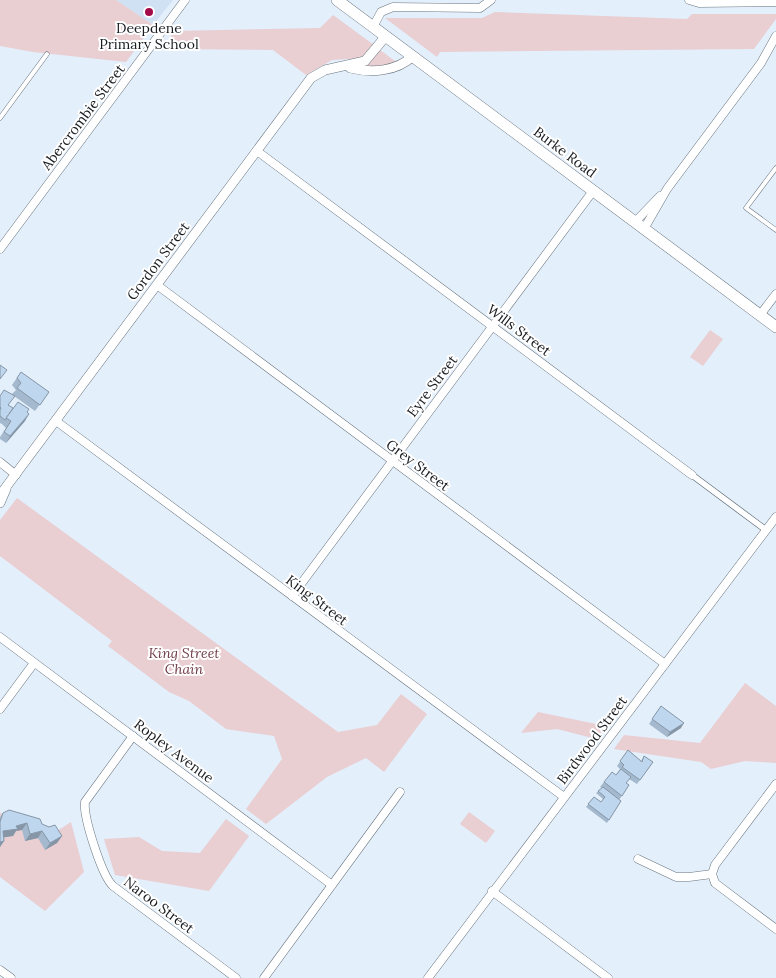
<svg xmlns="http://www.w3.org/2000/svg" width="776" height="978" font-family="Lora,serif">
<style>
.built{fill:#cfe1f2}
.green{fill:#e9ced2}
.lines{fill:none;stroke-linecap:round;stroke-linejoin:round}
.service-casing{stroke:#6a757f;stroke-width:5}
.pedestrian-casing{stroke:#6a757f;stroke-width:7}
.minor-casing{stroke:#6a757f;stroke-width:9}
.tertiary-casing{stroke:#6a757f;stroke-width:10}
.primary-casing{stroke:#6a757f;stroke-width:12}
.service{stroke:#fff;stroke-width:4}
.pedestrian{stroke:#fff;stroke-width:5.5}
.minor{stroke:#fff;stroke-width:8}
.tertiary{stroke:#fff;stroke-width:9}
.primary{stroke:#fff;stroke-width:11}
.wall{fill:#a4b9cd}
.shaded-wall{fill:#8696a7}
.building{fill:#bfd7ee;stroke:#8696a7}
.poi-dot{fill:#a30c48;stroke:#fff;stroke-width:2}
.labels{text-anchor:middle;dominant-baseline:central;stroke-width:4;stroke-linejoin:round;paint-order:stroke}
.poi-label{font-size:14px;fill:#171b1f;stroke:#fff}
.street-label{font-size:14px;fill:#171b1f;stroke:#fff}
.park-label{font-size:14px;font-style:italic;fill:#72404a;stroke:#fff}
</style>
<rect width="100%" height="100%" fill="#e3effb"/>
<!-- built -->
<polygon class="built" points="116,0 173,0 153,25"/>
<!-- green -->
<g class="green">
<polygon points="0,0 116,0 153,25 126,62 33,52 0,46"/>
<polygon points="495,12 687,19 692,14 776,14 776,19 754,49 440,52 437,57 385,18 482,18"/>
<polygon points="333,15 374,45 363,58 332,60 306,75 273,50 162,49 175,31 320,28"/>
<polygon points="380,50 399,64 366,67"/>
<polygon points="710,330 723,339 703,366 690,357"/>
<polygon points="17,498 338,732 377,725 401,694 427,714 384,772 366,758 327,777 266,824 246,809 282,759 274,736 226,729 189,701 169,692 108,646 112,641 0,556 0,520"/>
<polygon points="745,683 776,706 776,763 745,761 711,769 701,762 614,749 624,735 700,743"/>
<polygon points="538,712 606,726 596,739 557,729 521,733"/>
<polygon points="469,812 495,831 486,843 460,824"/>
<polygon points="0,813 57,831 71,822 84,872 45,911 0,877"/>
<polygon points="226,819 249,836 209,891 115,875 104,839 139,837 162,851 200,853"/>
</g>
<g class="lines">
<defs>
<g id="service">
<polyline points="0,118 47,54"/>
<polyline points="776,168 746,208 776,230"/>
</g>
<polyline id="pedestrian" points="692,475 766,530"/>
<g id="minor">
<polyline points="689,0 699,3 776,2"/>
<polyline points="373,27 381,12 393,7 480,8 491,0"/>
<polyline points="257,151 692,475"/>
<polyline points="635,222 660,196"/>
<polyline points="644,229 667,189 761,63 776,36"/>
<polyline points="0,249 185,0"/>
<polyline points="157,285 665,664"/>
<polyline points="760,315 776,294"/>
<polyline points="56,421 564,797"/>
<polyline points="0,462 16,475"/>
<polyline points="292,596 593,191"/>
<polyline points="0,637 332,885"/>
<polyline points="0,709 34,663"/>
<path d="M133 736 85 802C83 817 102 876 113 886L236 978"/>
<polyline points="638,859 676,877 689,877 712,874"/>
<polyline points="712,874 715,865 776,784"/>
<polyline points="712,874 715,883 776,929"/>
<polyline points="492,891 608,978"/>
<polyline points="0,970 11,978"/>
<polyline points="264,978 400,792"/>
<polyline points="428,978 776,517"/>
</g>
<g id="tertiary">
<path d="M350 68C371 73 396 72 413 56"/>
<polyline points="0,495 311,78 325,70 365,61 386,36"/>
<polyline points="0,503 6,489"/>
</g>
<polyline id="primary" points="337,0 776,327"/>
</defs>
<!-- service casing -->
<use href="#service" class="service-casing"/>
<!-- pedestrian casing -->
<use href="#pedestrian" class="pedestrian-casing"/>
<!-- minor casing -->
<use href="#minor" class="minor-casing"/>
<!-- tertiary casing -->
<use href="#tertiary" class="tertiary-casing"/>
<!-- primary casing -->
<use href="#primary" class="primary-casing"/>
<!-- service -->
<use href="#service" class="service"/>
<!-- pedestrian -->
<use href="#pedestrian" class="pedestrian"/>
<!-- minor -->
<use href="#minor" class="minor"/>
<!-- tertiary -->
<use href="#tertiary" class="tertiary"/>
<!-- primary -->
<use href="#primary" class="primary"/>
</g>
<!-- wall -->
<g class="wall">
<polygon points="21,372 49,392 35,411 14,396 8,405 13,408 27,412 25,421 6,443 0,439 0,437 6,428 2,424 2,423 2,424 0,423 0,396 12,394 16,390 12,385"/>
<polygon points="661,706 681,728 667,737 649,724"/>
<polygon points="628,750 641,761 644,756 653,762 637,784 629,779 626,783 629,785 619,800 621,801 607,823 586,807 594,797 601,802 603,799 596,793 602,788 600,787 604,782 616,775 620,769 617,766"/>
<polygon points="3,813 42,824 62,836 57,843 45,850 38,838 25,841 22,830 16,831 13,836 4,837 4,841 0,847 0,817"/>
</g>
<!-- shaded-wall -->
<g class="shaded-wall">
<polygon points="29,414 25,421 6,443 10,436"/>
<polygon points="684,723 681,728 667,737 670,732"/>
<polygon points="27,823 22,830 16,831 13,836 0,838 3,831"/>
<polygon points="42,831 38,838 25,841 30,834"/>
<polygon points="62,836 57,843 45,850 50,843"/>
<polygon points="4,841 0,847 0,842"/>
</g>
<!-- building -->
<g class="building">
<polygon points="0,365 7,370 0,379"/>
<polygon points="21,372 49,392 40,405 17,388 21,383 17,378"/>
<polygon points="4,390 15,396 8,405 13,408 5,420 0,416 0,410 1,408 0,407 0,396"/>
<polygon points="18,402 29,409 27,412 29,414 10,436 4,432 11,421 6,418"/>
<polygon points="661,706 684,723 670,732 652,719"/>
<polygon points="628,750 642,762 644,756 653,762 640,780 622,767 624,765 620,761"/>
<polygon points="621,769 631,777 626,783 629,785 622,796 604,782 612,772 616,775"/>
<polygon points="603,787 621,801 609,820 588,804 594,797 601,802 605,797 598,791"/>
<polygon points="9,810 40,819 42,824 49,827 55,825 62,836 50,843 42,831 30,834 27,823 16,826 18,829 3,831 4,841 0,842 0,822 3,813"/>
</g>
<!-- markers -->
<circle class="poi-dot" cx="149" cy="12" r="5"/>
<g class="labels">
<!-- poi labels -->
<g class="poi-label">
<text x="149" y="28">Deepdene<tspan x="149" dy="16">Primary School</tspan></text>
</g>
<!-- street labels -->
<g class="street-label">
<text transform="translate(83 117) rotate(-53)">Abercrombie Street</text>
<text transform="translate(565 152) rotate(37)">Burke Road</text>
<text transform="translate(158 261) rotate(-53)">Gordon Street</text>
<text transform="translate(519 330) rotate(37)">Wills Street</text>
<text transform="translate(432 386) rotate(-53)">Eyre Street</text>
<text transform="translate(418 465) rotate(37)">Grey Street</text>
<text transform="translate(317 600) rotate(37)">King Street</text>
<text transform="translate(592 740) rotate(-53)">Birdwood Street</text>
<text transform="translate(174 751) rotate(37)">Ropley Avenue</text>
<text transform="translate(159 905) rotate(37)">Naroo Street</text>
</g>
<!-- park labels -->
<g class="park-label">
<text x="184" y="653">King Street<tspan x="184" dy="16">Chain</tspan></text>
</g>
</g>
</svg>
